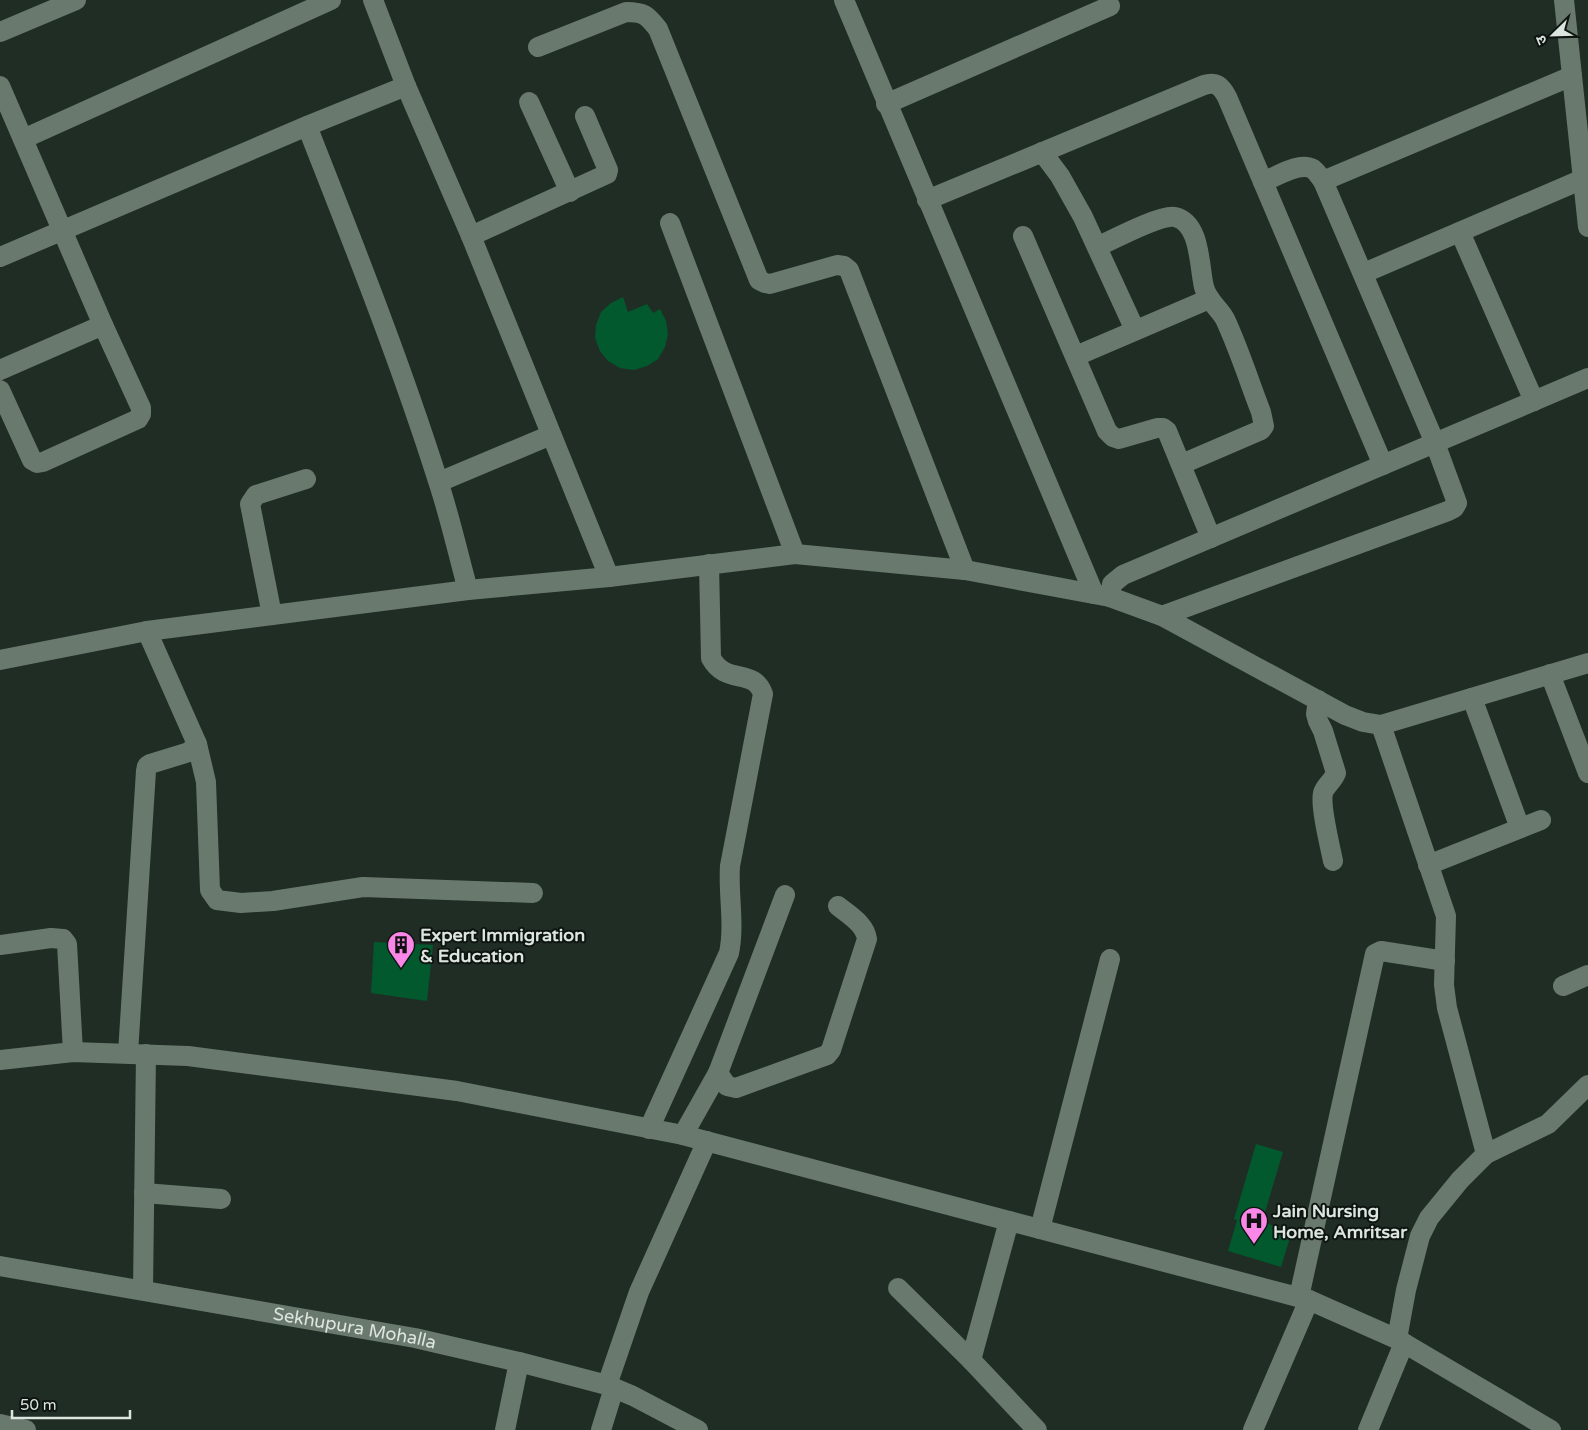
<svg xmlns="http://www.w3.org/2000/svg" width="1588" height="1430" font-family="'Varela Round','Noto Sans Devanagari',sans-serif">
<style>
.building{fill:#02592e}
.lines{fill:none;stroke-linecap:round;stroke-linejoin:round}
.minor{stroke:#6a796e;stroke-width:20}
.labels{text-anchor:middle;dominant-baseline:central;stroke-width:4;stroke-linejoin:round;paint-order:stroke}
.poi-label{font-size:18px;font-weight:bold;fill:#dde5df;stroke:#0e1410;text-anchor:start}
.street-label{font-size:18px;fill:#dde5df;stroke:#0e1410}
</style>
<rect width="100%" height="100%" fill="#202d24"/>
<!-- building -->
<g class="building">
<polygon points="623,297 628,312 647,304 653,313 660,309 666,321 668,334 665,347 658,359 647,366 634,370 620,368 608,361 600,351 595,338 596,325 601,312 611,303"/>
<polygon points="374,942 433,945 427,1001 371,993"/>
<polygon points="1256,1144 1283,1152 1262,1222 1292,1231 1281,1267 1228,1251 1237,1220 1234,1219"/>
</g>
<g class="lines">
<!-- minor -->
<g class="minor">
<polyline points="373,0 406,86 471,236 609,577"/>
<polyline points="844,0 1094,594"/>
<polyline points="1564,0 1588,227"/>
<polyline points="0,32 76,0"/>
<path d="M538 47 626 12C644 12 647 15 658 29L759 280 765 283 770 284 837 265 844 266 849 270 965 570"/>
<polyline points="0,86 103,325 141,408 141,414 138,419 43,462 37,463 32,460 0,390"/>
<polyline points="529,102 570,192"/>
<polyline points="886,104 1110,6"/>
<path d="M307 126C353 243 400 361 438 481 450 517 458 554 468 590"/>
<polyline points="23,139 331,0"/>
<polyline points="1042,152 1060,176 1083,217 1135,330"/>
<polyline points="1323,181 1572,76"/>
<path d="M927 200 1204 85C1216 81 1221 86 1227 97L1383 465"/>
<polyline points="670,223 795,554"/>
<polyline points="1460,232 1534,401"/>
<polyline points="471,236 607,174 608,170 585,116"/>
<polyline points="1023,236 1107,431 1113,437 1119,439 1157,428 1163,428 1167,431 1211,538"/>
<path d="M1097 247C1112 240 1161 214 1175 217 1201 223 1199 267 1204 287 1207 300 1219 308 1225 319 1239 349 1249 381 1261 412L1264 426 1261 430 1182 464"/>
<polyline points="0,257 307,126 406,86"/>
<polyline points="1364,273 1583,179"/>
<polyline points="1076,356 1209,299"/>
<polyline points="0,370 103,325"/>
<polyline points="439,482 551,435"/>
<polyline points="1110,597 1112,584 1123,575 1588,378"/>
<polyline points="272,615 250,504 256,495 306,479"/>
<path d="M1162 616 1448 511 1454 508 1457 503 1435 443 1323 181C1320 177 1317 172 1313 169 1299 161 1276 177 1263 182"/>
<polyline points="0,660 147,631 468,590 609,577 795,554 965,570 1110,597 1162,616 1345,715 1363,722 1381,725 1588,663"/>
<polyline points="1550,674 1588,773"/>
<polyline points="1472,698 1520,828"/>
<path d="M1318 700 1316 714 1318 721 1323 731 1336 773C1333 781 1325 786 1323 793 1320 806 1330 846 1333 861"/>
<polyline points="1381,725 1446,916 1444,985 1447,1008 1486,1154 1460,1180 1429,1218 1420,1236 1406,1290 1397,1339"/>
<polyline points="197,744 206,782 210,890 217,900 241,903 273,901 363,887 533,893"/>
<polyline points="1428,865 1541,820"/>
<polyline points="0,945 51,938 63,939 67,944 73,1052"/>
<polyline points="1563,986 1588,975"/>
<polyline points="128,1053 146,771 147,766 150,764 189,752 197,744 147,631"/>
<polyline points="0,1060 73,1052 188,1056 457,1091 683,1135 1309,1300 1397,1339 1551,1430"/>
<path d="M718 1073 727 1086 736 1088 827 1055 831 1050 867 939C865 924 849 915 838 906"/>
<path d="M649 1129 729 953C735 924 728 895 730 866L763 694C754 667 726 686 711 658L709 564"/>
<polyline points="683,1135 718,1073 785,895"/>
<polyline points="1486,1154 1548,1124 1588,1085"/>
<polyline points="144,1193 221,1199"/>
<polyline points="1040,1229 1110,959"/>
<path id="s1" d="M0 1266 415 1338 519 1362 607 1385 633 1396 698 1430"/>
<polyline points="898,1288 971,1360 1037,1430"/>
<polyline points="143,1290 146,1054"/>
<polyline points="1299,1297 1375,954 1381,951 1445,961"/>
<polyline points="971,1360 1009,1221"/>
<polyline points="607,1385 639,1292 707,1141"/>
<polyline points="0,1424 26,1430"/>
<polyline points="505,1430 519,1362"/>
<polyline points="601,1430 614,1388"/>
<polyline points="1253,1430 1309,1300"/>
<polyline points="1368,1430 1404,1343"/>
</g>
</g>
<!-- icons -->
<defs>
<symbol id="building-pin" viewBox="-11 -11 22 30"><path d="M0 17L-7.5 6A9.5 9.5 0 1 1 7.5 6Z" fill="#fa87e7" stroke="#0e1410"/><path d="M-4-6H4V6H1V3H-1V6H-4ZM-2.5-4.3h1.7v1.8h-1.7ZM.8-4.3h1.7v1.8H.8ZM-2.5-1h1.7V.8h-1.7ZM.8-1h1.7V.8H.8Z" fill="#111"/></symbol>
<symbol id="hospital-pin" viewBox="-11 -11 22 30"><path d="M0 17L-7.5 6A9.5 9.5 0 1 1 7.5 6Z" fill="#fa87e7" stroke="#0e1410"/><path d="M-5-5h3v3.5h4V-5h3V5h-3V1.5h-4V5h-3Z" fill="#111"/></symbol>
</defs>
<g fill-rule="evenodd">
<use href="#building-pin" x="385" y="929" width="32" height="43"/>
<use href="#hospital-pin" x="1238" y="1205" width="32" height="43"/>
</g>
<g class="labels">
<!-- poi labels -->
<g class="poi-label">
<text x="420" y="935">Expert Immigration<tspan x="420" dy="21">&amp; Education</tspan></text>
<text x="1273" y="1211">Jain Nursing<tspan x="1273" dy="21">Home, Amritsar</tspan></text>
</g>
<!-- street labels -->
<g class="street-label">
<text stroke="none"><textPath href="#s1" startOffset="360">Sekhupura Mohalla</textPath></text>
</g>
</g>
<!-- north arrow -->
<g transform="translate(1553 35) rotate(247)" stroke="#0e1410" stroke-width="4" paint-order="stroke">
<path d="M0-4L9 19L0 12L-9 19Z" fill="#dde5df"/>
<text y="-8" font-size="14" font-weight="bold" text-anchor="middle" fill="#dde5df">उ</text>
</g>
<!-- scale -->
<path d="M12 1410v8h118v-8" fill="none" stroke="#dde5df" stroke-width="2.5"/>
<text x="20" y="1410" font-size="15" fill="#dde5df" stroke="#0e1410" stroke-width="4" paint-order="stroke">50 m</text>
</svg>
